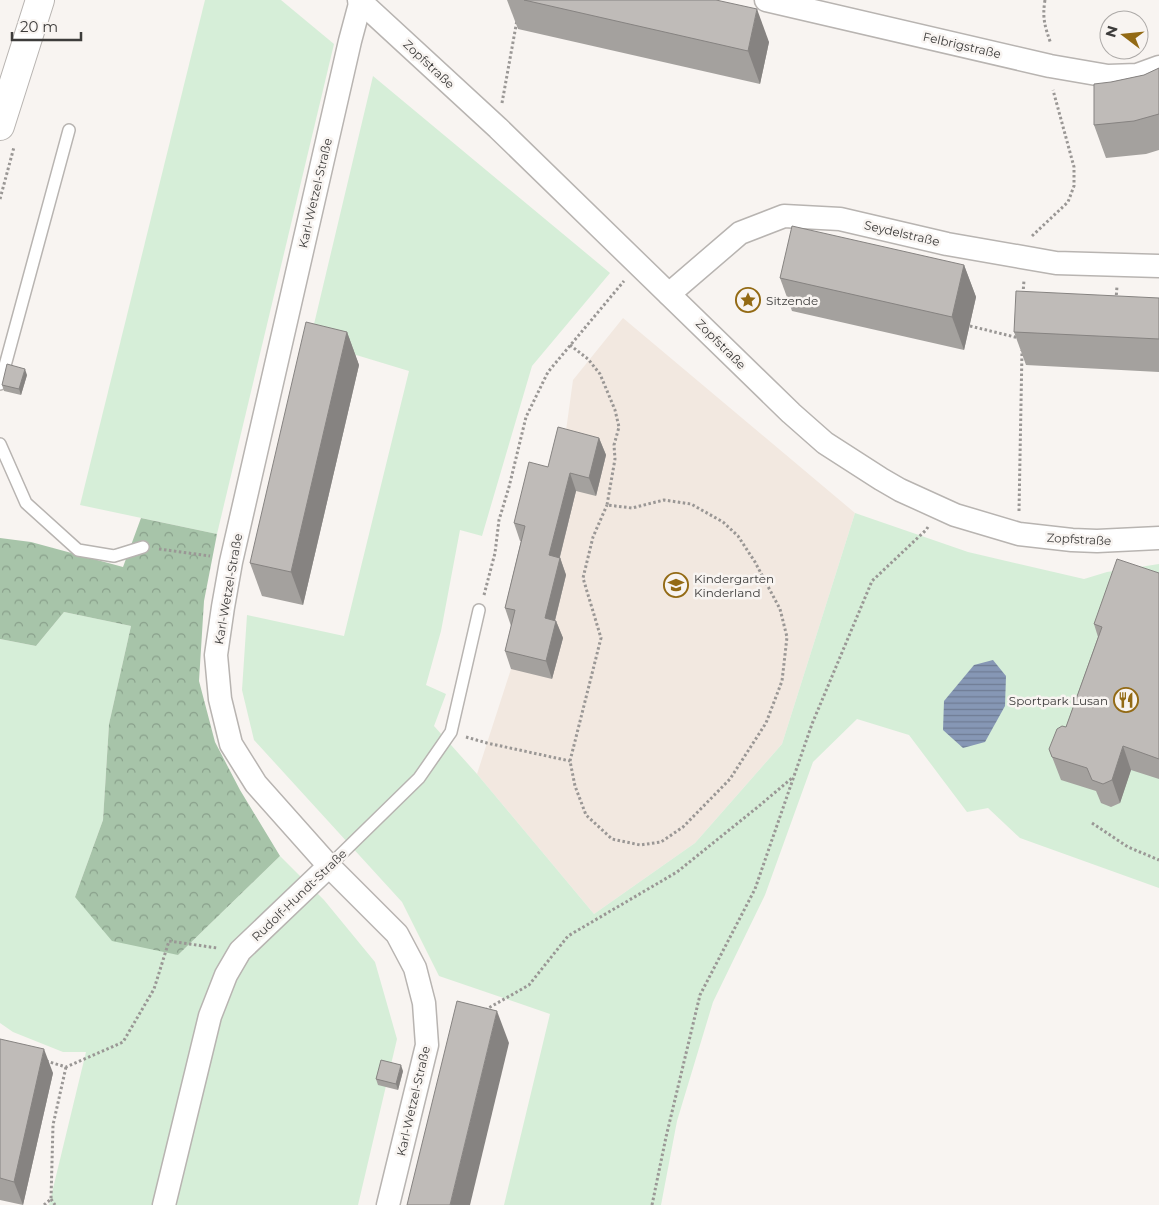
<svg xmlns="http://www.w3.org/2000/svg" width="1159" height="1205" font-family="Montserrat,sans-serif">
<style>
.built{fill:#f2e8e0}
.green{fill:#d6eed8}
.forest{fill:url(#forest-crowns)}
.water{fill:url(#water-rules)}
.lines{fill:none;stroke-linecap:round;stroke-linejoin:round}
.service-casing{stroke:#b8b4b1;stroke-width:14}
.minor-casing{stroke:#b8b4b1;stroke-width:25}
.tertiary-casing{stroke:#b8b4b1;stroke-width:30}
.path{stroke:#9a9795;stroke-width:3;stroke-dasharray:2.5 2.5;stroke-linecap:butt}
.service{stroke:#fff;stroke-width:11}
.minor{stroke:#fff;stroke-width:22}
.tertiary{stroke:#fff;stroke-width:28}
.wall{fill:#a4a19e}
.shaded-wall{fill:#868381}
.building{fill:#bfbbb8;stroke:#868381}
.labels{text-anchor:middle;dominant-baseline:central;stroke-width:5;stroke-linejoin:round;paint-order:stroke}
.street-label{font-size:12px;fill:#3d3c3b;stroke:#f8f4f1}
.poi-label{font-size:12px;fill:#3d3c3b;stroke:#f8f4f1;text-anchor:start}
</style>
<defs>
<pattern id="forest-crowns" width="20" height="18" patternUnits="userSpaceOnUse" patternTransform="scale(1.25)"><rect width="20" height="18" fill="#a7c4a9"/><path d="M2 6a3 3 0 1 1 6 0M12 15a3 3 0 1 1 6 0" fill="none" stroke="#89a08b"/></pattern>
<pattern id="water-rules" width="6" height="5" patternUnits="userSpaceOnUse" patternTransform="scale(1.25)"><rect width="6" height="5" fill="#8697b5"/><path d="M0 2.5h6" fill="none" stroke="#6f7c94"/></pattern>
</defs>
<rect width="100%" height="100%" fill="#f8f4f1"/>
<!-- built -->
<polygon class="built" points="623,318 855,513 782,744 695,843 594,914 477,774 511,669 521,628 511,626 531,544 520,541 535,480 554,485 564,445 573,380"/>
<!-- green -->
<g class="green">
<polygon points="205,0 281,0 334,44 217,534 80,505"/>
<polygon points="373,76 610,273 532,366 482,536 460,530 441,631 426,685 446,694 434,726 477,774 594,914 695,843 782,744 855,513 968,552 1084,579 1107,572 1159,564 1159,888 1020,838 988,808 967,812 909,735 857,719 813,762 765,895 713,1002 677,1121 661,1205 504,1205 550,1014 439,976 402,902 254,740 242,690 247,615 344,636 409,371 310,341"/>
<polygon points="64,612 131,626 109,724 103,820 75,897 178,955 280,856 324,900 375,962 397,1039 358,1205 49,1205 86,1052 63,1052 13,1032 0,1023 0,639 36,646"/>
</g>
<!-- forest -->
<polygon class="forest" points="141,518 217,534 204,601 199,681 215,742 240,790 280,856 178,955 112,941 75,897 103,820 109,724 131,626 64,612 36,646 0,639 0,538 31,542 123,567"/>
<!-- water -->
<polygon class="water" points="993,660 1006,676 1005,706 985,742 963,748 943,730 944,701 974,665"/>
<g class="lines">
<defs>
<g id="service">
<polyline points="0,384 69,130"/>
<polyline points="0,444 26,503 78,550 114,556 143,547"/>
<polyline points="329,866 419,778 451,732 479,610"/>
</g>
<g id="minor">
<polyline points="359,0 498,128 791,413 825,443 881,479 900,490 955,515 1019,534 1072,540 1097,541 1159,538"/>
<polyline points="361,0 350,41 231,562 223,607 216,655 220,699 231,744 256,784 329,866 397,934 415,968 424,1003 427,1045 388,1205"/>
<polyline points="766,0 1050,66 1108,76 1137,75 1159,67"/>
<polyline points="669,294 740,233 784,216 840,219 947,244 1056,263 1159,266"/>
<polyline points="164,1205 210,1016 226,975 240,951 329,866"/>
</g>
<polyline id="tertiary" points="0,126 40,0"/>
</defs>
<!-- service casing -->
<use href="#service" class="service-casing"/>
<!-- minor casing -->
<use href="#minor" class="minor-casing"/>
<!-- tertiary casing -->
<use href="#tertiary" class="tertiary-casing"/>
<!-- path -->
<g class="path">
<path d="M1045 0C1042 18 1045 27 1051 44"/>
<polyline points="502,103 517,20"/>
<polyline points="0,199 14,147"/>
<polyline points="1032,236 1068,202 1074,186 1074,167 1053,90"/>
<polyline points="1023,294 1024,280"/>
<polyline points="1116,300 1117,286"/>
<polyline points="970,326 1019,338"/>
<polyline points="570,345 588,359 600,374 615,410 619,427 614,445 615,459 607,505 632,508 664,500 691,504 723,522 738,536 755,562 780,609 787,637 782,681 766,723 730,779 683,827 661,842 640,845 612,839 586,815 575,786 570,761 601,638 583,578 593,537 607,505"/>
<polyline points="1019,511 1022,350"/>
<polyline points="159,549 210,556"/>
<polyline points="484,595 495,553 499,520 509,487 526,417 548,372 624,281"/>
<polyline points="466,737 487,743 570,761"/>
<polyline points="1092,823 1128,847 1159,860"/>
<polyline points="485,1010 529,985 568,936 677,872 759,806 792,778"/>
<polyline points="46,1061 66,1067 123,1042 154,989 169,941 217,948"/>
<polyline points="51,1199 55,1205"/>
<polyline points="44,1205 51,1199 53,1125 66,1067"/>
<polyline points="652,1205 666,1137 700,995 755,889 812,724 872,581 926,530 928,527"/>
</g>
<!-- service -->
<use href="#service" class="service"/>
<!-- minor -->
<use href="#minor" class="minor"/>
<!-- tertiary -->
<use href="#tertiary" class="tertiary"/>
</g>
<!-- wall -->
<g class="wall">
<polygon points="507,0 716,0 769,42 760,84 518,29"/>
<polygon points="1159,68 1159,150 1146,154 1106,158 1094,125 1111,82 1144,75"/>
<polygon points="964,265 976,297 964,350 792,311 780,278"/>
<polygon points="1159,298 1159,372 1026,365 1014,332"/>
<polygon points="347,332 359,365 303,605 262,596 250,563"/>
<polygon points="27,375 21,395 4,391 2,385"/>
<polygon points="599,438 606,455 596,496 576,491 560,557 566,575 555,621 556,621 563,638 552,679 511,669 505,651 511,626 505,608 521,541 520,541 514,523 548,467"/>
<polygon points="1159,573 1159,779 1131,770 1120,803 1111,807 1101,803 1096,791 1061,780 1049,749 1066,727 1098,637 1094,624"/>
<polygon points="0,1039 53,1073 23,1205 0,1200"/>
<polygon points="403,1071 398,1090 378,1085 376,1079"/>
</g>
<!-- shaded-wall -->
<g class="shaded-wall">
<polygon points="757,9 769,42 760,84 748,51"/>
<polygon points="964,265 976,297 964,350 952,317"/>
<polygon points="347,332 359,365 303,605 291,572"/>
<polygon points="25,369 27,375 21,395 19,389"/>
<polygon points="599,438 606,455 596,496 589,478"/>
<polygon points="570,473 576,491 556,572 549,555"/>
<polygon points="560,558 566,575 551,636 545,618"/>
<polygon points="556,621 563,638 552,679 546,661"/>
<polygon points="1123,746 1131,770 1120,803 1112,780"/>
<polygon points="497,1011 509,1043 470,1205 450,1205"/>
<polygon points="44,1049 53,1073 23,1205 14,1182"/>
<polygon points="401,1065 403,1071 398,1090 396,1084"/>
</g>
<!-- building -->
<g class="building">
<polygon points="524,0 716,0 757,9 748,51"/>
<polygon points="1159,68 1159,114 1134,121 1094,125 1094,84 1111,82 1144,75"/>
<polygon points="792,226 964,265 952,317 780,278"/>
<polygon points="1016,291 1159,298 1159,339 1014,332"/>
<polygon points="306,322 347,332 291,572 250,563"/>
<polygon points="7,364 25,369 19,389 2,385"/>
<polygon points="558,427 599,438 589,478 570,473 549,555 560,558 545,618 556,621 546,661 505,651 515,610 505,608 525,526 514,523 529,462 548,467"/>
<polygon points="1117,559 1159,573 1159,759 1123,746 1112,780 1103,784 1092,780 1087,768 1052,757 1049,749 1057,729 1062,726 1066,727 1102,627 1094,624"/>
<polygon points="457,1001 497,1011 450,1205 407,1205"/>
<polygon points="0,1039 44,1049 14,1182 0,1178"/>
<polygon points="381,1060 401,1065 396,1084 376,1079"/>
</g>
<!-- icons -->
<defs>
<symbol id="sight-ring" viewBox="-11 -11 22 22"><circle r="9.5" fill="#f8f4f1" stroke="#936a14" stroke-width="1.5"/><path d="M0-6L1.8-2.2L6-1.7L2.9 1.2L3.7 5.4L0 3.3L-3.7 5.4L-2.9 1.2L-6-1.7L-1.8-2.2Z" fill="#936a14"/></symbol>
<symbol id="school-ring" viewBox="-11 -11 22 22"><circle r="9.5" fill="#f8f4f1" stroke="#936a14" stroke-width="1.5"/><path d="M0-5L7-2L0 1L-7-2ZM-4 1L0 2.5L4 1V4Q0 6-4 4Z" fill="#936a14"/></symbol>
<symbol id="restaurant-ring" viewBox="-11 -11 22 22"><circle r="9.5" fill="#f8f4f1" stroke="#936a14" stroke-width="1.5"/><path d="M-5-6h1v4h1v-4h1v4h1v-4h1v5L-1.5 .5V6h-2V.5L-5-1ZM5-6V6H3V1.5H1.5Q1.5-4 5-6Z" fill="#936a14"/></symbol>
</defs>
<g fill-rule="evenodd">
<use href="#sight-ring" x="734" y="286" width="28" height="28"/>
<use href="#school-ring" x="662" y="571" width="28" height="28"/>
<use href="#restaurant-ring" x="1112" y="686" width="28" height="28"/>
</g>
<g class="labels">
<!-- street labels -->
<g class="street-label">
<text transform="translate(962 45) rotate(13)">Felbrigstraße</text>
<text transform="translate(429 64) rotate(43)">Zopfstraße</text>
<text transform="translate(315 193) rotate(-77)">Karl-Wetzel-Straße</text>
<text transform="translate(902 233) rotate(13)">Seydelstraße</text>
<text transform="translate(721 344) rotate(45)">Zopfstraße</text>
<text transform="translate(1079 539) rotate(3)">Zopfstraße</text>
<text transform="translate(228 589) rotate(-80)">Karl-Wetzel-Straße</text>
<text transform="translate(299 895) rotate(-44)">Rudolf-Hundt-Straße</text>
<text transform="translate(413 1101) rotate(-77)">Karl-Wetzel-Straße</text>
</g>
<!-- poi labels -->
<g class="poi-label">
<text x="766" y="300">Sitzende</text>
<text x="694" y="578">Kindergarten<tspan x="694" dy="14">Kinderland</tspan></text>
<text x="1108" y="700" text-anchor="end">Sportpark Lusan</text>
</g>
</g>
<!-- north arrow -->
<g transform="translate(1124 35) rotate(286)"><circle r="24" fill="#f8f4f1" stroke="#adaaa8"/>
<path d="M0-4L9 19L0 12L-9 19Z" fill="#936a14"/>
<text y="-8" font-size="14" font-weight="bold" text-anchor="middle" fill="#3d3c3b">N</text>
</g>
<!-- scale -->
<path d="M12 32v8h69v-8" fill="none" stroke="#3d3c3b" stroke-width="2.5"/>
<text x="20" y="32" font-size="15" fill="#3d3c3b" stroke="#f8f4f1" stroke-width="4" paint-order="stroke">20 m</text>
</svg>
